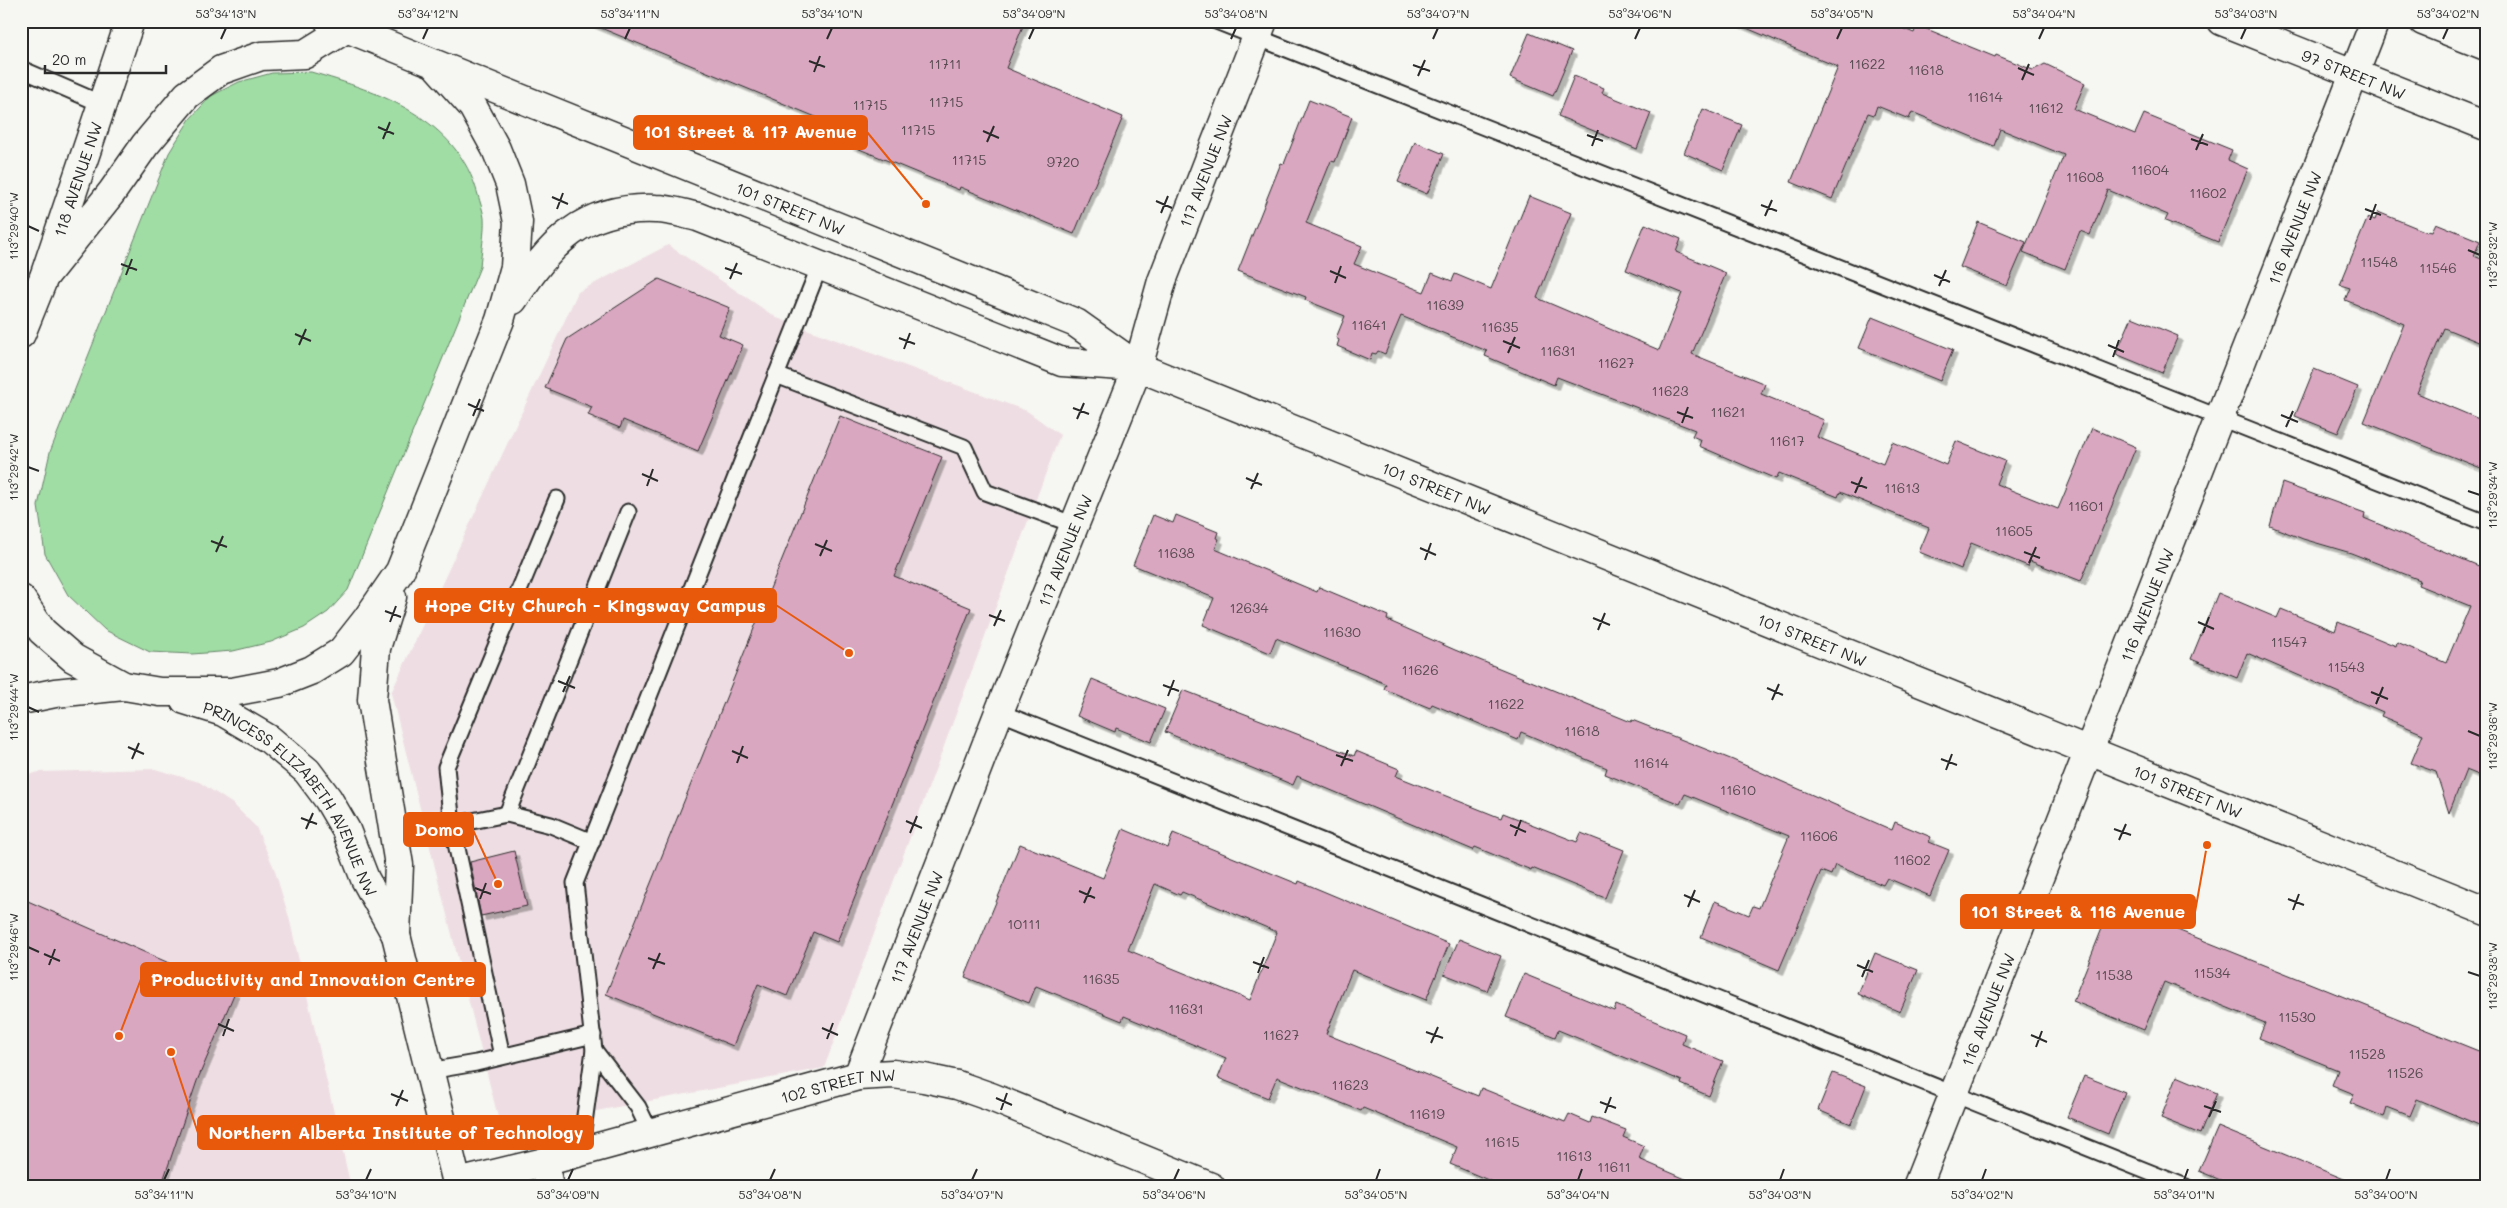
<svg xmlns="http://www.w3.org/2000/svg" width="2507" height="1208" font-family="Mali,sans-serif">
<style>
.built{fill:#eedee3}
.green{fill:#a0dda4;stroke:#668468}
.building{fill:#daa7c1;stroke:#2b2b2b;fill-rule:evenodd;filter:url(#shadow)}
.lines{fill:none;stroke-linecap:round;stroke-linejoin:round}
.lane-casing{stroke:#2b2b2b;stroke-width:19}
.street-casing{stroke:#2b2b2b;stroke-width:31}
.secondary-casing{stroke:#2b2b2b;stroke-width:31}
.lane{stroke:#f6f6f2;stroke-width:15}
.street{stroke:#f6f6f2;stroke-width:28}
.secondary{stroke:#f6f6f2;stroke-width:28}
.ticks{fill:none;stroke:#2b2b2b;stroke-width:2}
.labels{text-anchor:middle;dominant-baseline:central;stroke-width:4.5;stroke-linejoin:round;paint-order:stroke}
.number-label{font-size:14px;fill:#574a50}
.street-label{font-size:16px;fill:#2b2b2b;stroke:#f6f6f2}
.leader{fill:none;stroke:#e8590c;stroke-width:2}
.callout-dot{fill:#e8590c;stroke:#f6f6f2;stroke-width:2}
.callout{fill:#e8590c;stroke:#e8590c;stroke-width:2}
.callout-label{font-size:18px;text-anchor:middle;font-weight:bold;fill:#fff}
.neatline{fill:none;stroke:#2b2b2b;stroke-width:2}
.ticks-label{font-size:12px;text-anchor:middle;fill:#2b2b2b}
</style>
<defs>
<filter id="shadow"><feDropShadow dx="4.5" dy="4.5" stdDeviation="0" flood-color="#0004"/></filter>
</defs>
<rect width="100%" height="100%" fill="#f6f6f2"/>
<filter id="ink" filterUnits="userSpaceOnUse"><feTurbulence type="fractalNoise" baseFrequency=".02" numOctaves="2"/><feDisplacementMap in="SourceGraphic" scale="10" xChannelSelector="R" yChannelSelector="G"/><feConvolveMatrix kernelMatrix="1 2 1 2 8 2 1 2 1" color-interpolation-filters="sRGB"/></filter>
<g filter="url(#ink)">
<!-- built -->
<g class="built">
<polygon points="668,245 777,318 1027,411 1060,435 824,1068 501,1129 391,693 578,292"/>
<polygon points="155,769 199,782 233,804 256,827 274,868 289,917 351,1187 21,1187 21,777 39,772"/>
</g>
<!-- green -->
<path class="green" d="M311 72C380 92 457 118 478 195 480 202 483 210 484 218 485 233 481 251 480 267L348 590 328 612 304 628 271 642 233 651 192 654 150 652 105 630 68 595 45 554 38 506 50 452 169 153 190 119 211 96 239 82 272 73Z"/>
<!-- building -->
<g class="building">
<polygon points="584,21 1025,21 1006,68 1123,117 1074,234 960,187 959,190 847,144 852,132"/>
<polygon points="1730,21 1885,21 1914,33 1917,25 1995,57 1996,55 2033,70 2045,64 2085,83 2074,109 2135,134 2144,114 2232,150 2228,160 2248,169 2218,242 2165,221 2168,215 2108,190 2090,235 2080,231 2065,269 2023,252 2064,155 2000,129 1994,146 1912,112 1909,119 1877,106 1874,115 1868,113 1832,199 1791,182 1838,67"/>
<polygon points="1529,33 1572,51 1553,96 1510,78"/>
<polygon points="1574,76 1604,88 1602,93 1651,113 1637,149 1558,116"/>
<polygon points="1309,100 1352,117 1335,162 1331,161 1306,223 1362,246 1354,264 1424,292 1432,273 1452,281 1455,274 1491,289 1529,196 1571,213 1537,298 1659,350 1682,293 1626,270 1645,224 1681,239 1676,252 1726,273 1692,354 1765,384 1761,394 1824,420 1817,437 1883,464 1892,442 1946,465 1956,441 2005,461 1996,484 2058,509 2092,428 2136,447 2081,581 2030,561 2028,566 1971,543 1961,569 1919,552 1929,528 1840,492 1838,497 1779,473 1776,479 1699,446 1701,440 1692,436 1695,430 1557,377 1554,385 1485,356 1487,351 1401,316 1385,354 1378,351 1376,354 1372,353 1370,360 1337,346 1339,340 1336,338 1345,316 1305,300 1306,297 1238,271 1281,163 1284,164"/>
<polygon points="1703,109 1742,125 1723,170 1684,153"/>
<polygon points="1415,142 1444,154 1427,194 1398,182"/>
<polygon points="2378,212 2427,232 2428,230 2432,231 2436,223 2480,241 2474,256 2486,261 2486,345 2444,328 2417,393 2486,422 2486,470 2364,422 2404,324 2345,300 2350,288 2340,285 2368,217 2375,220"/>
<polygon points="1978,222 2026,242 2007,286 1960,267"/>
<polygon points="659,279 730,308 719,335 743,345 698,451 623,420 620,428 588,415 592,407 545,388 567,339"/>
<polygon points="1872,317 1953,350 1940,381 1859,348"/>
<polygon points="2132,317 2178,336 2162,373 2116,354"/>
<polygon points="2314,369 2358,387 2338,433 2295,416"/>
<polygon points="840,416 942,457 894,576 971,608 837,942 813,932 787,996 758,984 733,1046 606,994"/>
<polygon points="2282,483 2365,513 2364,518 2486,569 2486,778 2466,770 2449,813 2436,772 2411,763 2423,734 2381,716 2383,712 2247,653 2237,678 2191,659 2218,593 2277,618 2281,609 2335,631 2338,622 2396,646 2397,642 2446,663 2470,606 2418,585 2420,580 2351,553 2303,539 2270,526"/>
<polygon points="1153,515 1173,523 1176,515 1218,532 1216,538 1219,539 1215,549 1317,592 1319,587 1388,616 1387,620 1455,650 1631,722 1632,720 1733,760 1892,830 1895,822 1931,837 1929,842 1949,850 1930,896 1887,878 1883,885 1835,865 1831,875 1821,871 1779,970 1701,937 1715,901 1749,915 1753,906 1759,908 1789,836 1685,794 1680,804 1605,774 1607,768 1521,732 1518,740 1432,704 1430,708 1384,689 1386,684 1276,638 1270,653 1203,625 1214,598 1133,565"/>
<polygon points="1092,679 1165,709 1151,742 1116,728 1115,732 1077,716"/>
<polygon points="1183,690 1354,756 1356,751 1399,769 1396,776 1501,818 1503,813 1577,842 1581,833 1624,850 1605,898 1532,868 1531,870 1475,847 1473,850 1297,776 1293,785 1165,732"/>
<path d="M1123 829 1168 848 1173 833 1298 884 1299 881 1449 944 1426 1000 1352 970 1326 1034 1478 1096 1481 1088 1565 1122 1569 1114 1590 1123 1592 1117 1626 1130 1623 1137 1644 1146 1639 1159 1704 1187H1505L1450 1164 1457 1147 1363 1108 1361 1111 1277 1077 1268 1098 1218 1078 1226 1058 1124 1016 1122 1021 1036 986 1029 1003 965 977 1020 844 1103 878ZM1155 884 1180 895 1182 892 1277 932 1250 1000 1128 950Z"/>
<polygon points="514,851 527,906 481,916 470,862"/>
<polygon points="21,898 235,992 197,1081 161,1187 21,1187"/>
<polygon points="2113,901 2151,916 2150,919 2486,1054 2486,1128 2417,1099 2410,1116 2387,1107 2384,1117 2350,1103 2354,1094 2332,1085 2338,1070 2259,1038 2265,1023 2164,982 2144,1030 2073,1001"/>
<polygon points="1459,939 1501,956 1487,991 1444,974"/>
<polygon points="1875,953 1918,970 1900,1012 1858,994"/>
<polygon points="1524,974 1614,1011 1616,1005 1685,1034 1682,1044 1723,1061 1709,1096 1681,1084 1682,1081 1558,1030 1555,1037 1506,1017"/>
<polygon points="1833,1073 1866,1086 1851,1124 1818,1110"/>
<polygon points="2084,1076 2125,1092 2108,1134 2067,1117"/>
<polygon points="2177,1076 2217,1093 2200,1134 2161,1118"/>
<polygon points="2218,1127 2361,1186 2361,1187 2237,1187 2199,1171"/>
</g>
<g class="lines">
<defs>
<g id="lane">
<polyline points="1216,21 2486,523"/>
<polyline points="21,69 102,104"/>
<polyline points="776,375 964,447 985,492 1075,525"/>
<polyline points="557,499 446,767 452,825 507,814 551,825 592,842"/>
<polyline points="999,712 2186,1187"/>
<polyline points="507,814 628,512"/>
<polyline points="395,839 452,825 502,1056"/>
<polyline points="594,1050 638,1107 650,1132"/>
<polyline points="429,1071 476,1063 593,1035"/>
<polyline points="580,1152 594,1050 575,883 820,265"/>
</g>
<g id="street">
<path id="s1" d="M858 1076 999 712 1138 367 1162 281 1263 21"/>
<polyline points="544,1162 549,1187"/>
<path id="s2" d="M457 1183 544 1162 858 1076 893 1074 924 1078 957 1085 991 1097 1211 1187"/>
<path id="s3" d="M1917 1187C2071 799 2222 410 2375 21"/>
</g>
<g id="secondary">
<path id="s4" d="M329 21 1076 323 1138 367 2486 911"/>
<path id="s5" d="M2222 21 2486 126"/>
<polyline points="2423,21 2486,46"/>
<polyline points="44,277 112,192 145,145 187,95 221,70 261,56 305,54 347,28"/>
<path d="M513 300C551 243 582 206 656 209 670 209 684 214 698 217L1062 362 1138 367"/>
<path id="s6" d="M21 334 44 277 130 21"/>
<polyline points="392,597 376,648 372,700 399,865 396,935"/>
<polyline points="21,599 42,631 73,658 124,686 160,692 232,692 279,683 312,670 341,652 367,619 400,571 500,320 515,267 518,222 510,184 496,149 473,107 438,68"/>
<polyline points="21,700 55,693 124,686"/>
<path id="s7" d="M185 700 223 712 269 739 307 771 328 799 346 830 365 879 396 935 458 1187"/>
</g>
</defs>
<!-- lane casing -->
<use href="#lane" class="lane-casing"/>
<!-- street casing -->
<use href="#street" class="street-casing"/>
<!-- secondary casing -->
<use href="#secondary" class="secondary-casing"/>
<!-- lane -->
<use href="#lane" class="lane"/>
<!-- street -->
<use href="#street" class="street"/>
<!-- secondary -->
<use href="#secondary" class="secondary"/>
</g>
</g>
<!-- ticks -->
<path class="ticks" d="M221 39 226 28M423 39 428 28M625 39 630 28M827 39 832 28M1029 39 1034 28M1231 39 1236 28M1433 39 1438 28M1635 39 1640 28M1837 39 1842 28M2039 39 2044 28M2241 39 2246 28M2443 39 2448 28M809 61 825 67M1413 65 1430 71M2018 68 2034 75M814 72 820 56M1418 76 1425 60M2022 80 2029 64M378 127 394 134M983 131 999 138M1587 135 1603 141M383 139 390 122M2191 139 2208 145M987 142 994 126M1592 146 1598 130M2196 150 2203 134M552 197 568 204M1156 201 1172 208M1761 205 1777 211M557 209 563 193M2365 209 2381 215M1161 213 1168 196M1765 216 1772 200M2370 220 2376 204M28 226 39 231M2468 250 2480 255M121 264 137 270M725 268 742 274M1330 271 1346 278M126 275 132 259M1934 275 1950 282M730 279 737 263M1335 283 1341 266M1939 286 1946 270M295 334 311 341M899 338 915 344M1503 341 1520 348M299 345 306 329M2108 345 2124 352M904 349 910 333M1508 353 1515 337M2113 357 2119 340M468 404 484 411M1073 408 1089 414M1677 412 1693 418M2281 415 2298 422M473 416 480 399M1077 419 1084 403M1682 423 1688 407M2286 427 2293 411M28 467 39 471M642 474 658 481M1246 478 1262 485M1851 482 1867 488M647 486 653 469M1251 489 1258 473M2468 491 2480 495M1855 493 1862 477M211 541 227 547M815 544 832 551M1420 548 1436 555M216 552 223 536M2024 552 2040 558M820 556 827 540M1425 560 1431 543M2029 563 2036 547M385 611 401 617M989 615 1005 621M1593 618 1610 625M390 622 396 606M2198 622 2214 629M994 626 1001 610M1598 630 1605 613M2203 633 2209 617M558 681 575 688M1163 685 1179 691M1767 688 1783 695M563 692 570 676M2371 692 2388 699M1168 696 1174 680M1772 700 1779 684M2376 704 2383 687M28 707 39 712M2468 731 2480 736M128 747 144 754M732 751 748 758M1336 755 1353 761M132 759 139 743M1941 759 1957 765M737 763 743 746M1341 766 1348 750M1946 770 1952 754M301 818 317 824M906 821 922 828M1510 825 1526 832M306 829 313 813M2114 829 2131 835M910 833 917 816M1515 836 1521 820M2119 840 2126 824M475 888 491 894M1079 891 1095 898M1684 895 1700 902M480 899 486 883M2288 899 2304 905M1084 903 1091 887M1688 907 1695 890M2293 910 2299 894M28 947 39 952M44 954 60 961M648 958 665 964M1253 962 1269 968M49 965 55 949M1857 965 1873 972M653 969 660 953M2468 972 2480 976M1258 973 1264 957M1862 977 1869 960M218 1024 234 1031M822 1028 838 1035M1426 1032 1443 1038M2031 1035 2047 1042M223 1036 229 1019M827 1039 833 1023M1431 1043 1438 1027M2036 1047 2042 1031M391 1094 408 1101M996 1098 1012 1105M1600 1102 1616 1108M396 1106 403 1090M2204 1106 2221 1112M1001 1110 1007 1093M1605 1113 1611 1097M2209 1117 2216 1101M164 1180 169 1169M366 1180 371 1169M568 1180 573 1169M770 1180 775 1169M972 1180 977 1169M1174 1180 1179 1169M1376 1180 1380 1169M1578 1180 1582 1169M1780 1180 1784 1169M1982 1180 1986 1169M2184 1180 2188 1169M2386 1180 2390 1169"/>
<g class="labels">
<!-- number labels -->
<g class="number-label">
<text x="945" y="63">11711</text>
<text x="1867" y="63">11622</text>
<text x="1926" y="69">11618</text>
<text x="1985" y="96">11614</text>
<text x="946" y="101">11715</text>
<text x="870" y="104">11715</text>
<text x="2046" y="107">11612</text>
<text x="918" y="129">11715</text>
<text x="969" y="159">11715</text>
<text x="1063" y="161">9720</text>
<text x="2150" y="169">11604</text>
<text x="2085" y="176">11608</text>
<text x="2208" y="192">11602</text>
<text x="2379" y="261">11548</text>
<text x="2438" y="267">11546</text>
<text x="1445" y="304">11639</text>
<text x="1369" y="324">11641</text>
<text x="1500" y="326">11635</text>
<text x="1558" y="350">11631</text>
<text x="1616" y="362">11627</text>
<text x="1670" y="390">11623</text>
<text x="1728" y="411">11621</text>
<text x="1787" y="440">11617</text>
<text x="1902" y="487">11613</text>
<text x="2086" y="505">11601</text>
<text x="2014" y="530">11605</text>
<text x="1176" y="552">11638</text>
<text x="1249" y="607">12634</text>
<text x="1342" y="631">11630</text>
<text x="2289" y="641">11547</text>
<text x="2346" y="666">11543</text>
<text x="1420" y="669">11626</text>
<text x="1506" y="703">11622</text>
<text x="1582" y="730">11618</text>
<text x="1651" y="762">11614</text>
<text x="1738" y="789">11610</text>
<text x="1819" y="835">11606</text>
<text x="1912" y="859">11602</text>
<text x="1024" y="923">10111</text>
<text x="2212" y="972">11534</text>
<text x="2114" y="974">11538</text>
<text x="1101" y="978">11635</text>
<text x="1186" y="1008">11631</text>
<text x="2297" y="1016">11530</text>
<text x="1281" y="1034">11627</text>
<text x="2367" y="1053">11528</text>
<text x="2405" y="1072">11526</text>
<text x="1350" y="1084">11623</text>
<text x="1427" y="1113">11619</text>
<text x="1502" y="1141">11615</text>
<text x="1574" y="1155">11613</text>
<text x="1614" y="1166">11611</text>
</g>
<!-- street labels -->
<g class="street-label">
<text stroke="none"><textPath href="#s5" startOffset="142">97 STREET NW</textPath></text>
<text stroke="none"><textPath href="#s1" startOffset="970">117 AVENUE NW</textPath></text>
<text stroke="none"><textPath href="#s6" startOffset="165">118 AVENUE NW</textPath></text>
<text stroke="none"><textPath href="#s4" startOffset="498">101 STREET NW</textPath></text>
<text stroke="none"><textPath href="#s3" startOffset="1031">116 AVENUE NW</textPath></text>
<text stroke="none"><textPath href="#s4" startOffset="1204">101 STREET NW</textPath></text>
<text stroke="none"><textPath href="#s1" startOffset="565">117 AVENUE NW</textPath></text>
<text stroke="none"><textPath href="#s3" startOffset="626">116 AVENUE NW</textPath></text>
<text stroke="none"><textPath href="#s4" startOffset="1609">101 STREET NW</textPath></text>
<text stroke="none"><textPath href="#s4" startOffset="2014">101 STREET NW</textPath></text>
<text stroke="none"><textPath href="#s7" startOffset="152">PRINCESS ELIZABETH AVENUE NW</textPath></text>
<text stroke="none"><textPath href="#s1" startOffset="160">117 AVENUE NW</textPath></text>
<text stroke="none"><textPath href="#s3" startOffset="191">116 AVENUE NW</textPath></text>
<text stroke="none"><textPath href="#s2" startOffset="394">102 STREET NW</textPath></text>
</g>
</g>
<!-- callouts -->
<path class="leader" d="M926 204L867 132M849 653L776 605M498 884L473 830M2207 845L2195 912M119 1036L141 979M171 1052L198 1133"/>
<g class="callout-dot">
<circle cx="926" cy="204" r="5"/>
<circle cx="849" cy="653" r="5"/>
<circle cx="498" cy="884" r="5"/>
<circle cx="2207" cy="845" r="5"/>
<circle cx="119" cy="1036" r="5"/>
<circle cx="171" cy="1052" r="5"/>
</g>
<g class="callout">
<rect x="634" y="116" width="233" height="33" rx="5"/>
<rect x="415" y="589" width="361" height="33" rx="5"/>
<rect x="404" y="813" width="69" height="33" rx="5"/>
<rect x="1961" y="895" width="234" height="33" rx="5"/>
<rect x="141" y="963" width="344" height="33" rx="5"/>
<rect x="198" y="1116" width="395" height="33" rx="5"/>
</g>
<g class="callout-label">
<text x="750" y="138">101 Street &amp; 117 Avenue</text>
<text x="595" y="612">Hope City Church - Kingsway Campus</text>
<text x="439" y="836">Domo</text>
<text x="2078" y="918">101 Street &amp; 116 Avenue</text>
<text x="313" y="986">Productivity and Innovation Centre</text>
<text x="396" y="1139">Northern Alberta Institute of Technology</text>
</g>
<!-- margin -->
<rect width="2507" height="1208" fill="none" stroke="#f6f6f2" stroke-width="55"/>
<!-- scale -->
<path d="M45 65v8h121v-8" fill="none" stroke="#2b2b2b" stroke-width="2.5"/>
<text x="52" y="65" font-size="15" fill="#2b2b2b" stroke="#f6f6f2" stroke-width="4" paint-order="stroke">20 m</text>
<rect x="28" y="28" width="2452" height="1152" class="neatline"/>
<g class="ticks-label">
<text x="226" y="18">53°34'13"N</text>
<text x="428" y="18">53°34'12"N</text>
<text x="630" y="18">53°34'11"N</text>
<text x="832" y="18">53°34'10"N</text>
<text x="1034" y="18">53°34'09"N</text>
<text x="1236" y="18">53°34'08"N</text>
<text x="1438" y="18">53°34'07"N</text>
<text x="1640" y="18">53°34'06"N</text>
<text x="1842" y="18">53°34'05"N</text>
<text x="2044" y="18">53°34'04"N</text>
<text x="2246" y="18">53°34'03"N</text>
<text x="2448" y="18">53°34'02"N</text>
<text transform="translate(14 226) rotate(-90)" y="4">113°29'40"W</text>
<text transform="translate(2493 255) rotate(-90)" y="4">113°29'32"W</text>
<text transform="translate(14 467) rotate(-90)" y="4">113°29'42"W</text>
<text transform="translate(2493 495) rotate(-90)" y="4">113°29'34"W</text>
<text transform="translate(14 707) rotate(-90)" y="4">113°29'44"W</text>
<text transform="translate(2493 736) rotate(-90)" y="4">113°29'36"W</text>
<text transform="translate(14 947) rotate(-90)" y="4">113°29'46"W</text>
<text transform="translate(2493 976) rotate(-90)" y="4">113°29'38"W</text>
<text x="164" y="1199">53°34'11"N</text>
<text x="366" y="1199">53°34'10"N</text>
<text x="568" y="1199">53°34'09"N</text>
<text x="770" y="1199">53°34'08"N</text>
<text x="972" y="1199">53°34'07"N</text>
<text x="1174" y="1199">53°34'06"N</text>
<text x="1376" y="1199">53°34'05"N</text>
<text x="1578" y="1199">53°34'04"N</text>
<text x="1780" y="1199">53°34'03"N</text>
<text x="1982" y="1199">53°34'02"N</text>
<text x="2184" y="1199">53°34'01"N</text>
<text x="2386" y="1199">53°34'00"N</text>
</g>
</svg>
